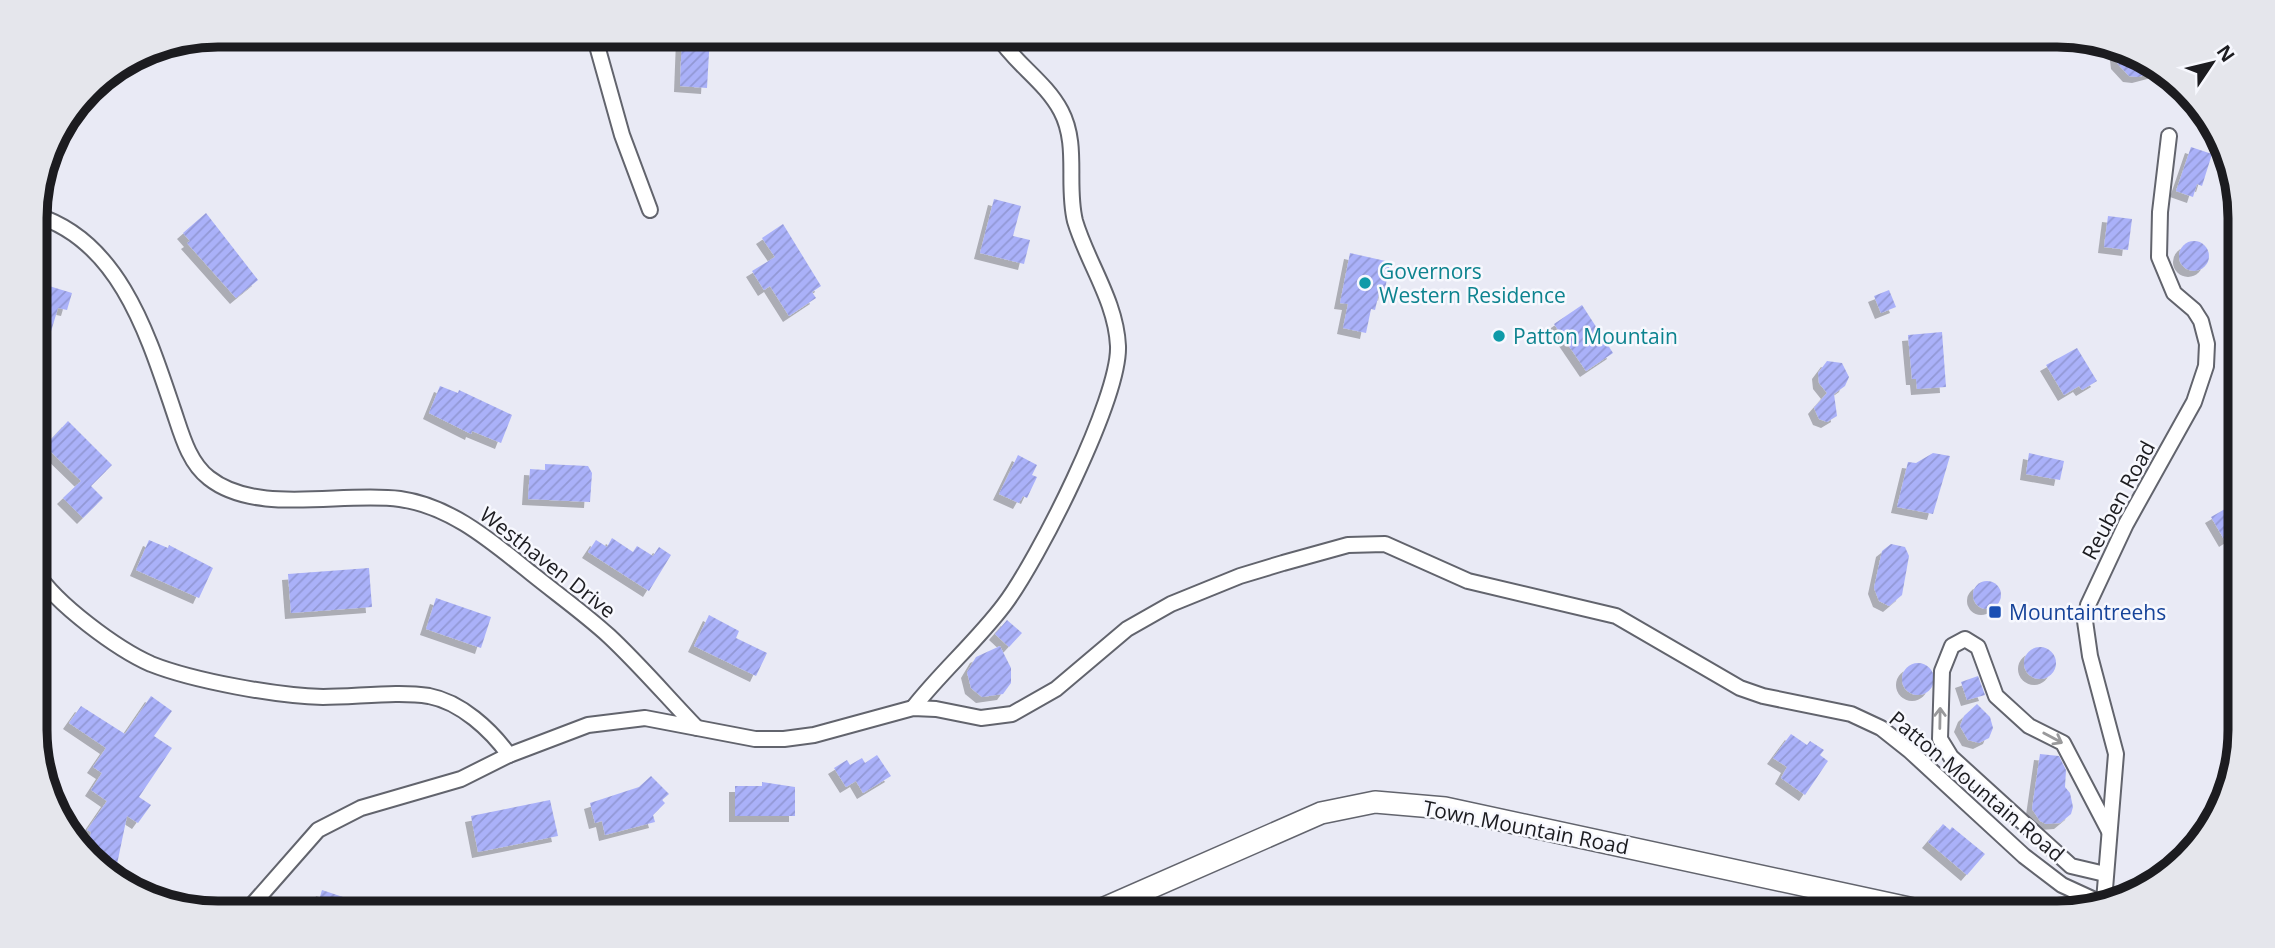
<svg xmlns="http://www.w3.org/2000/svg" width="2275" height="948" font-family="'Open Sans',sans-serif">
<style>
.building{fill:url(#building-hatch);filter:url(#shadow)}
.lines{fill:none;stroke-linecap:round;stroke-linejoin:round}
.street-casing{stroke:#62646d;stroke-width:18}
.secondary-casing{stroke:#62646d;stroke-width:24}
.street{stroke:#fff;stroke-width:14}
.secondary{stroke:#fff;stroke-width:21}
.oneway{stroke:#99999b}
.culture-dot{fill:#0f9aa8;stroke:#f7f8fe;stroke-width:2.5}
.transit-dot{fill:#1a4fb4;stroke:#f7f8fe;stroke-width:2.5}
.labels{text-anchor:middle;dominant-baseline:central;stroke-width:5;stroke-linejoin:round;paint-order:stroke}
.culture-label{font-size:21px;fill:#0d838f;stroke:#f7f8fe;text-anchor:start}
.street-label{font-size:21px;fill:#1c1c20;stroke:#f7f8fe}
.transit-label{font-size:21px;fill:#164399;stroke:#f7f8fe;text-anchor:start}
.rim{fill:none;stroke:#1c1c20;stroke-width:9}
</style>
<defs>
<pattern id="building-hatch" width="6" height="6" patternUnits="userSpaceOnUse" patternTransform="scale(1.75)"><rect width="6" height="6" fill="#aab1f9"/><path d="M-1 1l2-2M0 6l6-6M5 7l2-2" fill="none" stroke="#9298d5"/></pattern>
<filter id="shadow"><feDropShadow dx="-6" dy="6" stdDeviation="0" flood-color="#0004"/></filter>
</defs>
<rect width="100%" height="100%" fill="#e9eaf5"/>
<!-- building -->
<g class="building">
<polygon points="682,35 710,35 707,88 680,86"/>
<polygon points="2115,46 2127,49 2157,72 2138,77 2129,76 2117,63"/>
<polygon points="2191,147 2212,154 2202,186 2197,184 2193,197 2176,191"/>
<polygon points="994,199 1021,206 1013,236 1030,240 1024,264 980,253"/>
<polygon points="206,213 258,280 236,298 187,243 190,241 183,233"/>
<polygon points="2108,216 2132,219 2128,250 2104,247"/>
<polygon points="783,224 821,286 812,292 816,298 789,316 770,286 764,290 752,271 775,257 762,238"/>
<circle cx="2194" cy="256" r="15"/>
<polygon points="1350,253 1390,262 1384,295 1379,293 1375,310 1371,309 1366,333 1343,328 1348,304 1340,303"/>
<polygon points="36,282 72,293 67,310 58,308 50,335 36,331"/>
<polygon points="1889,290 1896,307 1881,313 1874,296"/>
<polygon points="1582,305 1613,353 1586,371 1554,324"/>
<polygon points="1942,332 1946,387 1917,389 1916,379 1912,379 1908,335"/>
<polygon points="2077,348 2097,381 2082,390 2079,386 2064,395 2046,365"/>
<polygon points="1827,361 1842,363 1849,377 1845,386 1834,394 1837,416 1827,422 1819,419 1814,408 1827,393 1819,383 1818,373"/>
<polygon points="440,386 458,393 459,390 512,415 501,443 472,431 471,434 429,413"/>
<polygon points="68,421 112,465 91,486 103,498 83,518 63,498 81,481 45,446"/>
<polygon points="1933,453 1950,456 1933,514 1897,507 1908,462 1916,463"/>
<polygon points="2029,453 2064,461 2060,480 2026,474"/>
<polygon points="1018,455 1037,465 1032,475 1037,477 1027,498 1023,496 1019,503 999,494"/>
<polygon points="545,464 588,466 592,473 590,502 528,499 530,469 545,470"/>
<polygon points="2239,501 2239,532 2225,541 2211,517"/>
<polygon points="612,538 633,552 637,546 653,556 659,547 671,555 649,591 588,552 596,540 607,547"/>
<polygon points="149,540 168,548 169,545 213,568 199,598 136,570"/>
<polygon points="1891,544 1905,547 1909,556 1902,595 1889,606 1879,601 1874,588 1882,551"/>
<polygon points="369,568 372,607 291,613 288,574"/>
<circle cx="1987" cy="595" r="14"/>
<polygon points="436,598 491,617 481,648 426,629"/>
<polygon points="709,615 739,631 736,638 767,653 756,676 694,646"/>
<polygon points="1007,620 1022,633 1009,647 995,634"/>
<polygon points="1000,646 1011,668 1011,683 1003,694 982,697 971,688 967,672 976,657"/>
<circle cx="2040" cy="663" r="16"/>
<circle cx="1918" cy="679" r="16"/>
<polygon points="1978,676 1985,695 1967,700 1961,682"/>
<polygon points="151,696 172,711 154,736 172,748 139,797 151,805 138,823 127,816 115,874 87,852 91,832 87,830 107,801 91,790 102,773 93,767 106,748 69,723 81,706 125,734"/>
<polygon points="1977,704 1990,717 1993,728 1989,738 1979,743 1968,740 1960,726 1964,716"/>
<polygon points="1791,734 1807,745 1810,741 1824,750 1820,755 1828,761 1805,795 1781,778 1787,767 1773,758"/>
<polygon points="2040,754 2059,756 2066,770 2065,787 2070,793 2073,807 2071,814 2060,823 2046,824 2040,821 2032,809"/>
<polygon points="877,755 891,776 863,793 856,781 846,787 834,768 847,760 850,765 862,758 865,763"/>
<polygon points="651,776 669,794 662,800 665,803 653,815 655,822 605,835 602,821 595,823 590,803 639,787"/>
<polygon points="762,782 795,787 795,816 735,816 735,786 762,786"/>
<polygon points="550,800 558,836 478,852 471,816"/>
<polygon points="1943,824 1950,830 1952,827 1985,854 1967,875 1928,842"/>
<polygon points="322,890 349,899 345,913 315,913"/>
</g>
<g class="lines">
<defs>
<g id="street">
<polyline points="594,35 622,135 650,210"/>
<path d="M35 215C119 240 148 335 173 409 181 432 188 462 209 478 257 516 342 491 400 499 451 506 492 542 531 573 557 594 585 614 609 636 640 665 668 698 697 728"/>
<path d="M36 572C56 604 117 649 151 664 194 681 277 696 323 697 356 697 398 691 429 696 461 702 491 730 509 755L588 725 645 718 755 739H784L814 735 913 708 936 709 981 718 1012 714 1056 689 1127 629 1171 604 1240 576 1283 563 1348 545 1385 544 1468 581 1616 616 1740 688 1763 696 1851 714 1881 728 1910 751 2024 856 2062 885 2099 902"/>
<path d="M913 708C941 672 976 642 1004 605 1037 562 1120 398 1118 346 1116 301 1087 262 1075 221 1066 185 1079 145 1061 111 1045 81 1015 64 997 35"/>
<polyline points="2105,874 2071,866 1951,757 1940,739 1942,671 1952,646 1965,639 1978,647 1996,696 2029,726 2063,743 2109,831"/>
<polyline points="2104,901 2116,754 2090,656 2085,621 2088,605 2126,524 2194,402 2206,366 2207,344 2201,321 2194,310 2174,293 2159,257 2160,212 2169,136"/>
<polyline points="245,913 318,830 361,808 461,779 509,755"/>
</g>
<polyline id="secondary" points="1093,913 1321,813 1375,802 1445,808 1932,913"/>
</defs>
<!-- street casing -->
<use href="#street" class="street-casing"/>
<!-- secondary casing -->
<use href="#secondary" class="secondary-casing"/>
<!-- street -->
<use href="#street" class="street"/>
<!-- secondary -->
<use href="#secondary" class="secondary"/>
</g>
<!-- one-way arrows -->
<defs><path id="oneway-shaft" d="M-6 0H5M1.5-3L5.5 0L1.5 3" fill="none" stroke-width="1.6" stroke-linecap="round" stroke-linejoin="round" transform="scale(1.75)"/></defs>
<g class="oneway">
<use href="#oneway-shaft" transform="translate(1940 718) rotate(-89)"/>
<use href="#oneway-shaft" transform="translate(2053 738) rotate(28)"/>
</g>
<!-- markers -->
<g class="culture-dot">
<circle cx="1365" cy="283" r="7"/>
<circle cx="1499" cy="336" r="7"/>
</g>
<rect class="transit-dot" x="1988" y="605" width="14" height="14" rx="3.5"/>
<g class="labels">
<!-- culture labels -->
<g class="culture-label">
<text x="1379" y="271">Governors<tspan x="1379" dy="24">Western Residence</tspan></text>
<text x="1513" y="336">Patton Mountain</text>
</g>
<!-- street labels -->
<g class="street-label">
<text transform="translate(2118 500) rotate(-62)">Reuben Road</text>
<text transform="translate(548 562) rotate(38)">Westhaven Drive</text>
<text transform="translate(1977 786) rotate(40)">Patton Mountain Road</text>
<text transform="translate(1526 827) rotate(11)">Town Mountain Road</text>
</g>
<!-- transit labels -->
<g class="transit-label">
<text x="2009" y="612">Mountaintreehs</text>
</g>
</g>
<!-- crop -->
<path d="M0 0H2275V948H0ZM218 47H2057A171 171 0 0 1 2228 218V730A171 171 0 0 1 2057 901H218A171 171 0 0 1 47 730V218A171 171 0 0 1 218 47Z" fill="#e5e6ec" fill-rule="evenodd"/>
<path class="rim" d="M218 47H2057A171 171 0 0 1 2228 218V730A171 171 0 0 1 2057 901H218A171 171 0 0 1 47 730V218A171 171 0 0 1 218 47Z"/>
<!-- north arrow -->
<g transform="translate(2212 63) rotate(55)" stroke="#f7f8fe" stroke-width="5" paint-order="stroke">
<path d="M0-5L12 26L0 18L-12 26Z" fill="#1c1c20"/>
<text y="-10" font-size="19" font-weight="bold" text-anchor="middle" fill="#1c1c20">N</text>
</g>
</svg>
